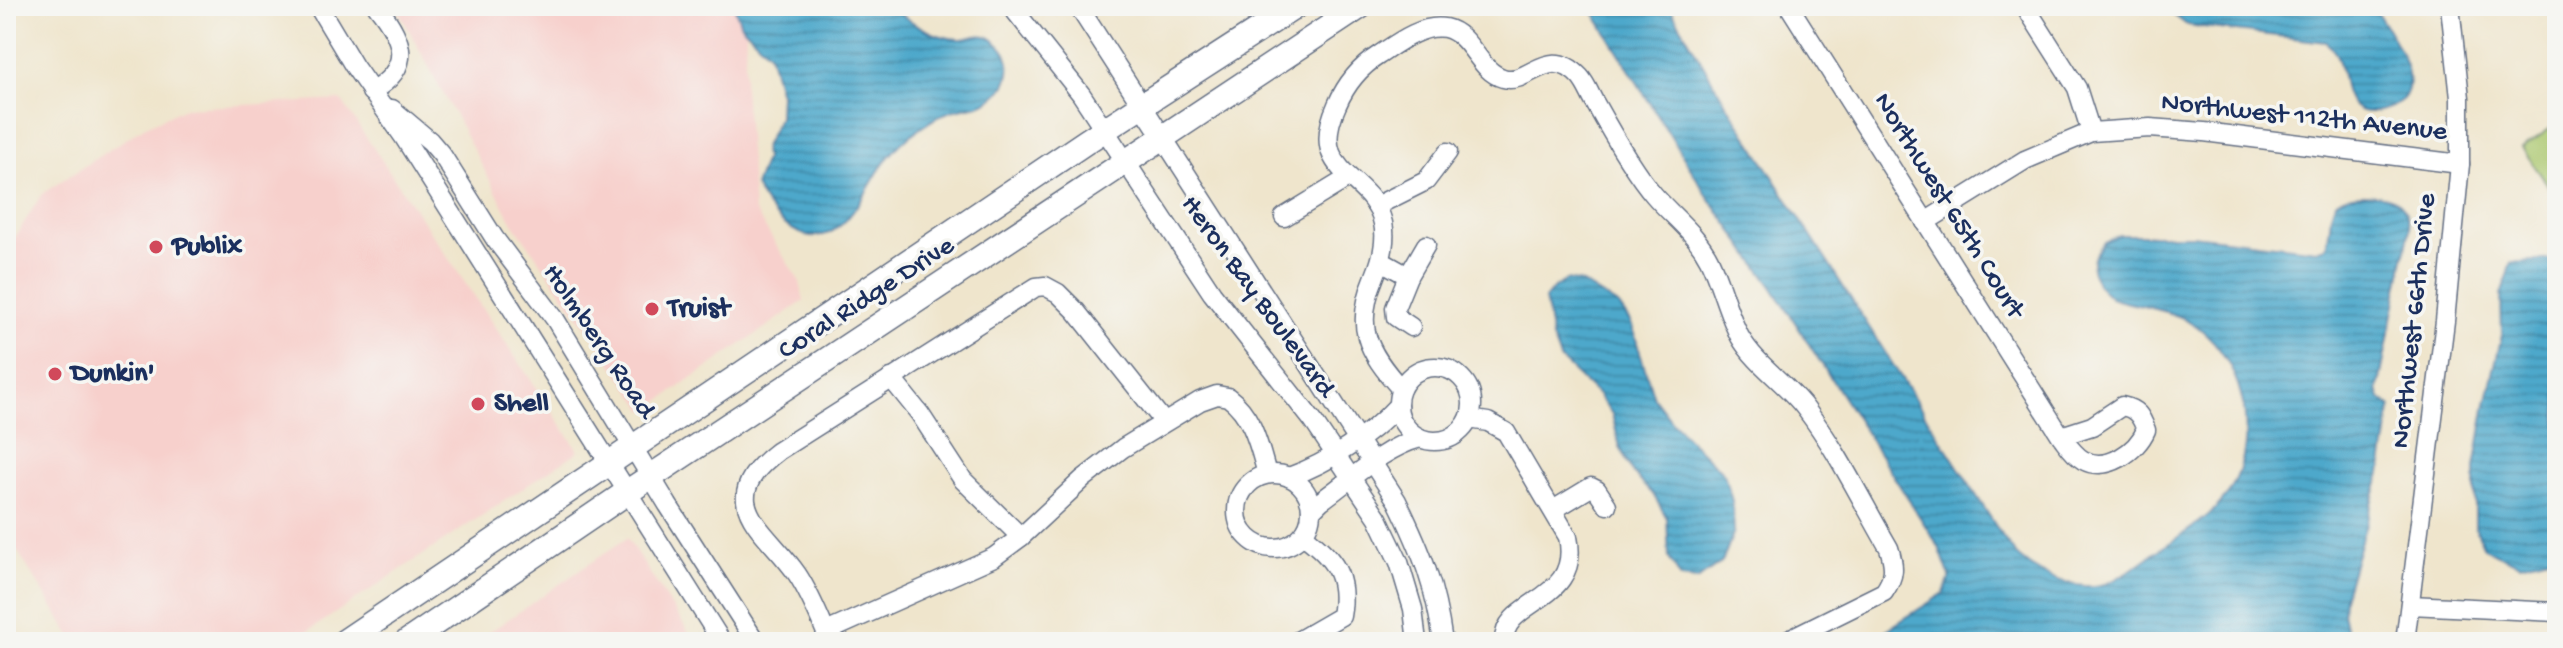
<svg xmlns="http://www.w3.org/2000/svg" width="2563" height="648" font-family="'Gochi Hand',sans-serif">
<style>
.built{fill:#f7d0cc}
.park{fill:#acc86f;stroke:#647c66;stroke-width:2}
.water{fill:url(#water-rules);stroke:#346c94;stroke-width:2}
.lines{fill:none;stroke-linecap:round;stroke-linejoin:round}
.minor-casing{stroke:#656f84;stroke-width:21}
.major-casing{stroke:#656f84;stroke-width:27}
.minor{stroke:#fff;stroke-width:18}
.major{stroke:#fff;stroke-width:24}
.poi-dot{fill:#d1495b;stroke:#f6f6f2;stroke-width:3}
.labels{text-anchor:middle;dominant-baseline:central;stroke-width:7;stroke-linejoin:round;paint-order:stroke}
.street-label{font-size:28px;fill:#1b2f5e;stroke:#f6f6f2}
.poi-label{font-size:28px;font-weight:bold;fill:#1b2f5e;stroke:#f6f6f2;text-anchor:start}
</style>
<defs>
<pattern id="water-rules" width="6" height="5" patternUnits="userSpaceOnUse" patternTransform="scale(2)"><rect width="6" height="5" fill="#4da8cb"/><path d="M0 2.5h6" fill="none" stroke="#3f89a8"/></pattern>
</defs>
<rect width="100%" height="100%" fill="#f6f6f2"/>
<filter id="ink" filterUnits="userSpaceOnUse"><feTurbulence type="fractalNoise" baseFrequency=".0125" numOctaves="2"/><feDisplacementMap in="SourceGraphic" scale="16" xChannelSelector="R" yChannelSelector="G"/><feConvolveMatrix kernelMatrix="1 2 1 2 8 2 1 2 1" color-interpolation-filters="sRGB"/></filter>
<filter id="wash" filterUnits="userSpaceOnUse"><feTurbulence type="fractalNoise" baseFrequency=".006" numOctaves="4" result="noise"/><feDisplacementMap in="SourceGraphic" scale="32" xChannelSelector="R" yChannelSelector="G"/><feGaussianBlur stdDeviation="1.8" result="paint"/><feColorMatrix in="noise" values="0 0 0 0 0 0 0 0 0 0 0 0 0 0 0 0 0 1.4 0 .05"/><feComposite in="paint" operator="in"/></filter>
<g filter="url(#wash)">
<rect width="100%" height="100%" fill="#efe5cc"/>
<!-- built -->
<g class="built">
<polygon points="396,6 747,6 744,87 754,210 800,282 804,301 645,411 513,223"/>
<polygon points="341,100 579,451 292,642 75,642 6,533 6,252 42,194 144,127 184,108"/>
<polygon points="627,538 695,642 475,642"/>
</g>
<!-- park -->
<polygon class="park" points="2557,124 2557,198 2522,148"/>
<!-- water -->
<g class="water">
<path d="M734 6H891C908 21 937 40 961 39 969 39 976 34 985 36 993 38 1004 48 1007 56 1015 77 1001 97 981 104 970 108 957 108 946 113 936 117 924 125 915 132 903 140 889 155 881 167 865 192 840 251 800 233 779 224 765 206 755 186L765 159 764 147 779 117 780 94 769 53 741 25Z"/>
<path d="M1590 6H1669L1719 92 2006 542C2011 548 2016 556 2022 560 2042 577 2083 593 2108 583 2126 575 2143 561 2159 550 2184 533 2212 518 2229 492 2263 439 2243 351 2187 320 2164 308 2135 306 2111 298L2097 284 2092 269 2094 257 2104 242 2119 235H2192L2316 250 2325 247C2332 234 2328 215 2335 203 2344 189 2391 193 2401 204 2407 210 2408 220 2410 228L2378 390 2381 399 2391 407 2381 473 2344 598 2343 613 2349 642H1868L1944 593 1950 577 1939 547 1773 288 1705 192Z"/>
<path d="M2162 6H2373C2388 32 2437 93 2386 109 2377 112 2364 114 2356 108 2341 98 2344 71 2337 56 2335 51 2330 46 2326 42L2187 25Z"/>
<polygon points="2557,259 2557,555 2520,564 2484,548 2475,527 2475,468 2485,408 2502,335 2501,295 2511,263"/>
<polygon points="1566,280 1582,283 1619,306 1631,323 1654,398 1674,424 1724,474 1732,501 1734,531 1722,562 1697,580 1681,578 1669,558 1667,518 1653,494 1632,472 1620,447 1612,414 1597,394 1560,359 1552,338 1545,299 1554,288"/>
</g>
</g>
<g filter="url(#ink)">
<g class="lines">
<defs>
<g id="minor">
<polyline points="318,6 354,66 403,136 722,642"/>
<polyline points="1011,6 1081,94 1212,293 1313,421 1378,518 1399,562 1413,609 1417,642"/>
<path d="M1078 6 1397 501C1422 552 1435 585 1443 642"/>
<path d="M1789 6 2061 436C2068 445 2073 454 2083 460 2107 473 2137 451 2146 430 2141 416 2137 409 2122 406L2092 426 2061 436"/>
<polyline points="2025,6 2077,88 2091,132"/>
<path d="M371 92C414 67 404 40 377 6"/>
<polyline points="392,109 430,141 442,155 495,239 555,319 668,505 756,642"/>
<polyline points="1376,206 1426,181 1448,152"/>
<polyline points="1284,217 1348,178"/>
<polyline points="1925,222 2025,160 2091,132 2150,128 2204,132 2460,164"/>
<polyline points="1381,261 1408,276 1426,245"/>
<polyline points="1408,276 1395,308 1396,317 1411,327"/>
<circle cx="1435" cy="404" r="37"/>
<polyline points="891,378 920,414 963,480 1021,537"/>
<path d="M1401 389C1366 350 1354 326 1375 276 1382 259 1387 241 1383 223 1372 174 1305 175 1337 105 1346 84 1360 67 1379 55 1397 43 1422 24 1445 28 1472 34 1478 71 1503 78 1529 86 1548 43 1580 77 1587 85 1590 95 1595 103 1610 130 1635 173 1654 195 1672 216 1696 233 1709 259 1721 284 1727 312 1740 337 1756 365 1786 383 1805 408 1838 451 1862 502 1889 548 1895 567 1895 576 1884 592L1783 642"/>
<path d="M1469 419 1488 422 1506 432 1568 537C1582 603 1503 598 1504 642"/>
<circle cx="1274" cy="511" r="37"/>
<path d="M1289 477C1328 463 1370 436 1398 405"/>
<polyline points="1553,510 1591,487 1597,490 1607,505"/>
<path d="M1311 511 1321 501C1352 479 1383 448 1420 438"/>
<polyline points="2410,605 2557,612"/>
<path d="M826 632 994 557 1021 537 1083 479 1123 448 1200 401 1217 395 1228 397C1253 415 1259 446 1267 474"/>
<path d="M830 642C820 619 811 595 797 574 766 529 710 502 778 451L1036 287 1045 286 1058 293 1076 311 1164 422"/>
<path d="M1296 642 1341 616C1348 576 1334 558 1303 535"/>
<polyline points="2405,642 2445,321 2460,164 2460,98 2450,6"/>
</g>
<g id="major">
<polyline points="344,642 1087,141 1296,6"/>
<polyline points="407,642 626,493 1361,6"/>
</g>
</defs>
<!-- minor casing -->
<use href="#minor" class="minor-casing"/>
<!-- major casing -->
<use href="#major" class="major-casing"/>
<!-- minor -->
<use href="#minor" class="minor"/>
<!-- major -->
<use href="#major" class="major"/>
</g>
</g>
<!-- markers -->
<g class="poi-dot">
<circle cx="156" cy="247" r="8"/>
<circle cx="652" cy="309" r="8"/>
<circle cx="55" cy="374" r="8"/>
<circle cx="478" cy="404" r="8"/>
</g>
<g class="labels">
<!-- street labels -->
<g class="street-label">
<text transform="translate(2304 118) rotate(6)">Northwest 112th Avenue</text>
<text transform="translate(1948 206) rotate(58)">Northwest 65th Court</text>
<text transform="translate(1257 297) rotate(54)">Heron Bay Boulevard</text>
<text transform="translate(867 299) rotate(-33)">Coral Ridge Drive</text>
<text transform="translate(2415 321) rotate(-84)">Northwest 66th Drive</text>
<text transform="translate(598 342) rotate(56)">Holmberg Road</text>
</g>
<!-- poi labels -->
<g class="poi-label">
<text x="172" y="247">Publix</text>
<text x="668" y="309">Truist</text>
<text x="71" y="374">Dunkin'</text>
<text x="494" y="404">Shell</text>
</g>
</g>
<!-- margin -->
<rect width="2563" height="648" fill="none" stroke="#f6f6f2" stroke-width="32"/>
</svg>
